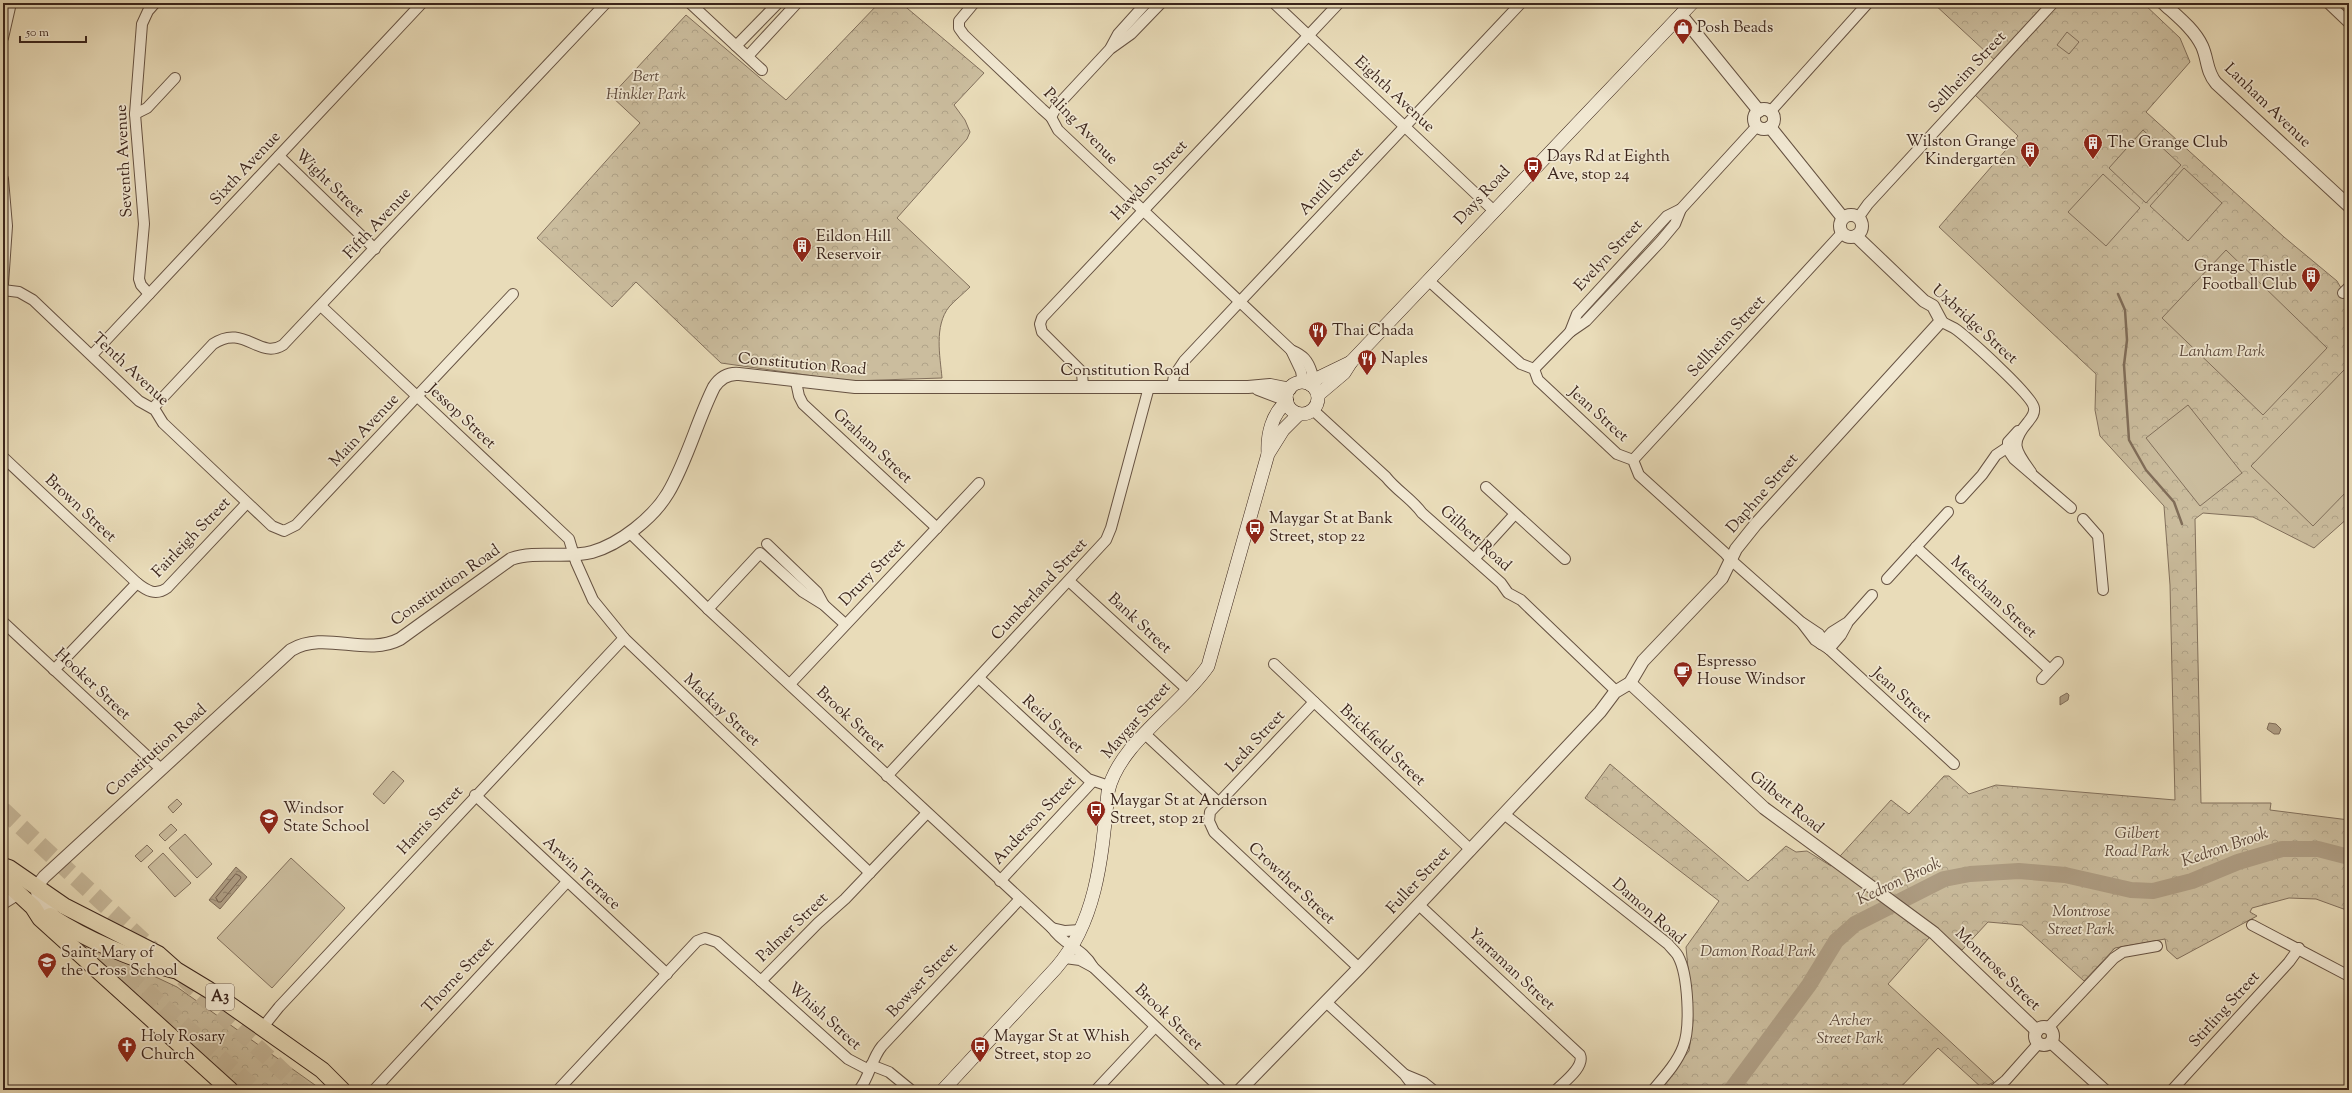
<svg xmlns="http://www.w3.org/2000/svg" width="2352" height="1093" font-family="'Sorts Mill Goudy',serif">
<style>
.forest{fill:url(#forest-crowns);stroke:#82705c}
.pitch{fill:#cbbd9e;stroke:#82705c}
.water{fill:url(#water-ripples);stroke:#806d59}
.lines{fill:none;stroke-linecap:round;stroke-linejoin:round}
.shore{stroke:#74604f;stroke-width:1}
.stream{stroke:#806d59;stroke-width:2.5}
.river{stroke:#ae9d83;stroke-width:16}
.motorway-tunnel{stroke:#c6b799;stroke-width:17;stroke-dasharray:17 8;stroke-linecap:butt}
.minor-casing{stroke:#665242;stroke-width:12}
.tertiary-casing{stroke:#665242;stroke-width:14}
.secondary-casing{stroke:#3a241b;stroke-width:14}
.trunk-casing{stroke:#3a241b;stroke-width:18}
.minor{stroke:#f1e8d2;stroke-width:10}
.tertiary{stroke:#f1e8d2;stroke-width:12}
.secondary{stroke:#f1e8d2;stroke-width:13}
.trunk{stroke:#e9dcb9;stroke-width:16}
.labels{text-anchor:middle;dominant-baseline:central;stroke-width:3.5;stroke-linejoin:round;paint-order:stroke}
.shield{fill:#f1e8d2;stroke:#715f52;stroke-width:1}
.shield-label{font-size:15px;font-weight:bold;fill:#3a241b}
.poi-label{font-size:16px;fill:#3a241b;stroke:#f1e8d2;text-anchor:start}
.street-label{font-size:16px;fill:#3a241b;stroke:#f1e8d2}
.park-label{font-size:16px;font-style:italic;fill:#5e4a3c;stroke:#f1e8d2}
.water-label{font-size:17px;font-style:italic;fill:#5d483a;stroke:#f1e8d2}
</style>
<defs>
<pattern id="forest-crowns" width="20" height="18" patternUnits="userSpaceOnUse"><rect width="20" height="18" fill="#cbbd9e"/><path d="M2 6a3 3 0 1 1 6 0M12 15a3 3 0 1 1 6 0" fill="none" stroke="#afa288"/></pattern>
<pattern id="water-ripples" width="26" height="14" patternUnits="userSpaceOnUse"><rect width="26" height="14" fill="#ae9d83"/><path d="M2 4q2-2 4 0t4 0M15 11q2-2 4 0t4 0" fill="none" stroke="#8f806a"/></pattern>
</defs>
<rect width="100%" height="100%" fill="#e9dcb9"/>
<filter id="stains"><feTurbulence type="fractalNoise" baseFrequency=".005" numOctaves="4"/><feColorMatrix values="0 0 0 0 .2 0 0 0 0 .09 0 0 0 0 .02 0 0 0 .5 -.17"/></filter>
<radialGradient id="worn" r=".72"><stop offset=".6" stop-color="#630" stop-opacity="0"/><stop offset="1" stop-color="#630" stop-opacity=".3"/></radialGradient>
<!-- forest -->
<g class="forest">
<path d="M879 3H901L984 73 954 105 965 120 970 132 967 139 897 218 970 287C963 294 955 300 949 307 934 326 940 356 942 378L849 381 721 363 636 282 612 307 537 238 640 123 611 96 686 15 786 100Z"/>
<polygon points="1933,3 2143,3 2180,38 2190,62 2146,112 2284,237 2337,281 2349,302 2349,517 2314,548 2253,517 2203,513 2195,519 2201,803 2271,803 2270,810 2349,820 2349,911 2316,899 2289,898 2252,908 2250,912 2257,916 2177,959 2167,950 2165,939 2115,948 2084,981 2022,925 1988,922 1962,950 1937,929 1888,984 1994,1082 1982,1088 1938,1048 1898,1090 1815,1090 1812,1087 1810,1090 1658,1090 1689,1051 1693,1021 1686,947 1719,901 1585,798 1610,764 1748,881 1786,846 1796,852 1807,851 1831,866 1891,800 1909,814 1944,776 1949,776 1969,794 1996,785 2175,800 2170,585 2164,506 2100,436 2095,410 2096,374 1939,227 2018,136 1973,93 2000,65"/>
<polygon points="79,941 177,987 322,1090 234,1090 77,944"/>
</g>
<!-- pitch -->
<g class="pitch">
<polygon points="2067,32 2079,42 2069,54 2057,45"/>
<polygon points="2143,130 2181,165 2146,203 2109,168"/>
<polygon points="2184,168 2222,203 2188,241 2150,206"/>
<polygon points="2103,174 2140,208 2106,246 2068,212"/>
<polygon points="2226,250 2327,348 2263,415 2162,318"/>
<polygon points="2344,370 2349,375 2349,489 2313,526 2251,466"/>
<polygon points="2188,405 2242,473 2200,506 2146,438"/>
<polygon points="393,771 404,781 384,804 373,794"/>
<polygon points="177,799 182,804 173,813 168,807"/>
<polygon points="171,824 177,830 165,841 159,835"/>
<polygon points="185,834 212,864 197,878 169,848"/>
<polygon points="147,845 153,851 141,862 135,856"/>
<polygon points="163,853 191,883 175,897 148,867"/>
<polygon points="291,858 345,908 272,988 217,938"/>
</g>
<!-- water -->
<g class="water">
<polygon points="2067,693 2069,695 2068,700 2060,705 2060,697"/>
<polygon points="2269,723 2276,724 2281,729 2279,734 2274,734 2267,729"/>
<polygon points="236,867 247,877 220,909 209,900"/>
</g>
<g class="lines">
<!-- shore -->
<polygon class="shore" points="236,874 240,876 241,878 221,902 218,902 216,898"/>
<!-- stream -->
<polyline class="stream" points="2118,294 2125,310 2127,340 2124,365 2129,440 2146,470 2174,502 2182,524"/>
<!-- river -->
<polyline class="river" points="1731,1090 1809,985 1836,941 1855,924 1944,879 1970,874 2019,871 2065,875 2131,890 2153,891 2192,881 2238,862 2282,849 2318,849 2349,857"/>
<!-- motorway-tunnel -->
<g class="motorway-tunnel">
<polyline points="3,810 152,949"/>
<polyline points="90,940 256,1090"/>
<polyline points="183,978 303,1090"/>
</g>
<defs>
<g id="minor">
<polyline points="690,3 762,70"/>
<path d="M974 3 959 21V28L964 35 1042 109 1051 117 1058 130 1291 350C1303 355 1308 360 1312 373L1308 384"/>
<polyline points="1274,3 1493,210"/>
<polyline points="2328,3 2349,23"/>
<polyline points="3,38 11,3"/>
<polyline points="736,46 778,3"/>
<polyline points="1111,47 1118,34 1146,3"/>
<polyline points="748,56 797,3"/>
<polyline points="1770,112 1868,3"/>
<polyline points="135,114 147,108 175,78"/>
<polyline points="1051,117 1057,106 1110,49 1131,34 1161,3"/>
<polyline points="279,156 375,249"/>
<polyline points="3,179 7,226 3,284"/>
<polyline points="1858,218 1868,204 2053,3"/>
<polyline points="1428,280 1521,364 1534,369 1538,380 1617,454 1633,460 1639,475 1725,553 1731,560 1801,622 1819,634 1829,649"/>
<polyline points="3,290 19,292 33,300 139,401 155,410 163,423 272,526 284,531 296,525 513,294"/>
<polyline points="2343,293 2349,287"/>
<polyline points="149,294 141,285 139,279 144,224 135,114 142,24 148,11 155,3"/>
<polyline points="321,306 569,539 576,562 593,600 624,638 870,873"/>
<path d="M1941 321C1946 325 1952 326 1957 330 1970 340 2033 396 2034 408 2035 414 2031 418 2028 422 2009 444 2016 451 2031 472"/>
<polyline points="1570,332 1577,314 1667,216 1681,209 1757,126"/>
<polyline points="1291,350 1301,371 1303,383"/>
<polyline points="92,355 422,3"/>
<polyline points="1534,369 1570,332 1586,321 1660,242 1675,224 1681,209"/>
<polyline points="796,382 799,396 803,404 937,528"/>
<polyline points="1083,387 1082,372 1042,332 1040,324 1042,318 1339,3"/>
<polyline points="1172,387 1174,376 1184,361 1521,3"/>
<path d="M153 408 213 344C244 323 259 360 283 345L606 3"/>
<path d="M1313 410 1386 477C1397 491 1412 499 1422 513L1501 583 1508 593 1521 600 1616 691"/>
<polyline points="2018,431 2008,442 2008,450 2014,459 2071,508"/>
<polyline points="3,457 137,583"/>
<polyline points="1633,460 1842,233"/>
<polyline points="1486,487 1565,559"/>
<polyline points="1961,498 1982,475 1996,455 2008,447 2013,451"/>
<polyline points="2083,519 2098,536 2103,590"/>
<path d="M630 533 708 609 1052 928C1064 946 1082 947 1093 967L1222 1090"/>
<polyline points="767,544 817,592 824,605"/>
<polyline points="1916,547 2050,670"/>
<polyline points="1474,559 1514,515"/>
<polyline points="1887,579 1948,512"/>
<polyline points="1069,581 1188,690"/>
<polyline points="708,609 760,553 803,592 824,605 845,624"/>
<polyline points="3,622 161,769"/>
<polyline points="1802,623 1815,640 1829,649 1954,764"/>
<polyline points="1821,644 1832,632 1848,622 1872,595"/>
<polyline points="1829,649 1841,635 1847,624"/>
<polyline points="1274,664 1471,850"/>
<path d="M54 670 137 583C147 591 156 596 167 588L247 503"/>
<polyline points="979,678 1088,779 1109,786"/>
<polyline points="2042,679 2058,662"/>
<polyline points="790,684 979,483"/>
<polyline points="1314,702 1210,812 1209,821 1214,832 1359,968"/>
<polyline points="1145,734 1219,803"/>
<polyline points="887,776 1106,540 1111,528 1149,387"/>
<polyline points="475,795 667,974"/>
<path d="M1504 814 1668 944C1671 948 1676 952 1678 956 1688 974 1691 1027 1683 1047 1677 1063 1664 1077 1653 1090"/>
<polyline points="1000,881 1092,782"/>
<polyline points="3,904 19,894"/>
<path d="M1419 905 1580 1055C1585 1067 1564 1082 1556 1090"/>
<polyline points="2252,925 2349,976"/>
<polyline points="1052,928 1065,931 1080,930"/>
<polyline points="1065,958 1080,960 1093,967"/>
<polyline points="761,981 848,1059 869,1070"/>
<polyline points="1326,1002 1404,1074 1416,1090"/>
<polyline points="263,1027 279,1007 624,638"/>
<polyline points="2048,1028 2114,958 2123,952 2157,946"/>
<polyline points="871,1065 889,1072 911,1090"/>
<polyline points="1406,1075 1423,1082 1433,1090"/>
<polyline points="374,1090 567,882"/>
<polyline points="558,1090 697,941 705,938 717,942 761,981 818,923 845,899 927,813"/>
<path d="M859 1090C870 1077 871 1059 882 1046L1020 899"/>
<polyline points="1096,1090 1155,1027"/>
<polyline points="1994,1090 2006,1080 2039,1043"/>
<polyline points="2172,1090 2289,962 2299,948"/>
</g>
<g id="tertiary">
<path d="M2163 3C2177 16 2194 29 2202 46 2208 59 2206 71 2216 83L2349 206"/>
<polyline points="1681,15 1759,111"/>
<circle cx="1764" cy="119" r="10"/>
<polyline points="1770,127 1843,218"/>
<circle cx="1851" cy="226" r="11"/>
<polyline points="1258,389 1287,400"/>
<polyline points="1630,683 1764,808 1934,933 2037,1031"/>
<path d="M55 919C48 902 26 898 44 877L291 650C325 630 366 657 400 639L511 559C537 550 566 559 592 552 620 544 653 518 668 493 687 461 697 421 714 387 720 378 728 373 739 374L855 387H1248L1270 385 1290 389"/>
<circle cx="2044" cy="1036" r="9"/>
<polyline points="2051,1042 2104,1090"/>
<polyline points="1240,1090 1359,968 1600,712 1615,692 1630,683 1643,661 1722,578 1736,549 1756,524 1941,321 1933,306 1924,301 1856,236"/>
</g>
<g id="secondary">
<circle cx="1302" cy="398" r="16"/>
<polyline points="1311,385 1318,378 1351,362"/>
<polyline points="1318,395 1344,373 1351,362 1692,3"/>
<path d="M1268 453C1267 435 1272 413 1287 402"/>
<path d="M943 1090 1056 968C1098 920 1102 853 1108 792 1118 744 1180 707 1208 666L1268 454 1283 430 1299 414"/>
</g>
<g id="trunk">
<polyline points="3,866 9,868 64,906 158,954 176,970 209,990 322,1070 342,1090"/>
<polyline points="3,879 33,907 40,918 230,1090"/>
<path d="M50 916C85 939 133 960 174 970"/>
</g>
</defs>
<!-- minor casing -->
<use href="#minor" class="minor-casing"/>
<!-- tertiary casing -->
<use href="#tertiary" class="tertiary-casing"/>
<!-- secondary casing -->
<use href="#secondary" class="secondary-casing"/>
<!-- trunk casing -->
<use href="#trunk" class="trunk-casing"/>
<!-- minor -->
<use href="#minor" class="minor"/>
<!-- tertiary -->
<use href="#tertiary" class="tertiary"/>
<!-- secondary -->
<use href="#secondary" class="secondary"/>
<!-- trunk -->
<use href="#trunk" class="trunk"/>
</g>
<!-- icons -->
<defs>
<symbol id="shop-pin" viewBox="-11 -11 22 30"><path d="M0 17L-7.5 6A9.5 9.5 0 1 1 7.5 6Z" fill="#8f2418" stroke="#f1e8d2"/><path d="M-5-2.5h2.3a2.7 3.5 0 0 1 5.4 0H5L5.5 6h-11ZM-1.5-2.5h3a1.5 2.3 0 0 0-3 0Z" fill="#fff"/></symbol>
<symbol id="building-pin" viewBox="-11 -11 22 30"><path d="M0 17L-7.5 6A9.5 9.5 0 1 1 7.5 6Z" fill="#8f2418" stroke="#f1e8d2"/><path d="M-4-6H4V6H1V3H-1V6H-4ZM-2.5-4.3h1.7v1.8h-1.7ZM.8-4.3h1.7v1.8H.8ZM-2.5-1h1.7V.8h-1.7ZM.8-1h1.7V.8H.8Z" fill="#fff"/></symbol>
<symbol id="bus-pin" viewBox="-11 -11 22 30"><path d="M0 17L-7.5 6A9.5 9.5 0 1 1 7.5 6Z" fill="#8f2418" stroke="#f1e8d2"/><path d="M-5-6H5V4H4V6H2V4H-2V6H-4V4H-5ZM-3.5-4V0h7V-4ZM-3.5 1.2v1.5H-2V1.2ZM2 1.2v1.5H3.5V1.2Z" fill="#fff"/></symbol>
<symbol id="restaurant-pin" viewBox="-11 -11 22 30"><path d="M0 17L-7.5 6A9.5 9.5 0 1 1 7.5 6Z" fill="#8f2418" stroke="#f1e8d2"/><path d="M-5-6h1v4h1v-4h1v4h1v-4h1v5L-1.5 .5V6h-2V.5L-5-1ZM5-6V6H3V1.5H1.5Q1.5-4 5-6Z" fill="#fff"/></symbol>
<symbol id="cafe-pin" viewBox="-11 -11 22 30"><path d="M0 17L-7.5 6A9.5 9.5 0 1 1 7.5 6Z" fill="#8f2418" stroke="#f1e8d2"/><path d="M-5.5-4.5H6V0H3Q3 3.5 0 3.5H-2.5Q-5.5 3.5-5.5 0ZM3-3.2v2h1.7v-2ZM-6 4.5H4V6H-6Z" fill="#fff"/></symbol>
<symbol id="school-pin" viewBox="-11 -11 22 30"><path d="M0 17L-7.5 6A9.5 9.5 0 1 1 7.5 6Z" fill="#8f2418" stroke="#f1e8d2"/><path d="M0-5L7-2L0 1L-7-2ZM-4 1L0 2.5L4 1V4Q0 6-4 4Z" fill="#fff"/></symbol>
<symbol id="church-pin" viewBox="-11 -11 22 30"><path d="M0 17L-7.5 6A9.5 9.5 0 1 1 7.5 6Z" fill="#8f2418" stroke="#f1e8d2"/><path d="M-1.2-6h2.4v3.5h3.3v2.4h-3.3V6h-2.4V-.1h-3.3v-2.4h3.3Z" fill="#fff"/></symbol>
</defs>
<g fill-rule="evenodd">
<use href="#shop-pin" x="1672" y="17" width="22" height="30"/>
<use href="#building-pin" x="2082" y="132" width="22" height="30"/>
<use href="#building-pin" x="2019" y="140" width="22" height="30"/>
<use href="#bus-pin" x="1522" y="155" width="22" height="30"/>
<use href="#building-pin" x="791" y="235" width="22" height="30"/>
<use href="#building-pin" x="2300" y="265" width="22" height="30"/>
<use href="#restaurant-pin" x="1307" y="320" width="22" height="30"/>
<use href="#restaurant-pin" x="1356" y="348" width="22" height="30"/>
<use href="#bus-pin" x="1244" y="517" width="22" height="30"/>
<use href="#cafe-pin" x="1672" y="660" width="22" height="30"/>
<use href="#bus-pin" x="1085" y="799" width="22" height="30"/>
<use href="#school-pin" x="258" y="807" width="22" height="30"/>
<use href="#school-pin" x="36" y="951" width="22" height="30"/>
<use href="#church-pin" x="116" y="1035" width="22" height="30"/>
<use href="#bus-pin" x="969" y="1035" width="22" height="30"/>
</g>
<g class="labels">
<!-- shield labels -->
<rect class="shield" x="206" y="984" width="28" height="26" rx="3"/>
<g class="shield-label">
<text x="220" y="997">A3</text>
</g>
<!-- poi labels -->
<g class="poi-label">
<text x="1697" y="28">Posh Beads</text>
<text x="2016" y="142" text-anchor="end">Wilston Grange<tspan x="2016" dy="18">Kindergarten</tspan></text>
<text x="2107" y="143">The Grange Club</text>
<text x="1547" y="157">Days Rd at Eighth<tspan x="1547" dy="18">Ave, stop 24</tspan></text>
<text x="816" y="237">Eildon Hill<tspan x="816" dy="18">Reservoir</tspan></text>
<text x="2297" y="267" text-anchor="end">Grange Thistle<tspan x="2297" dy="18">Football Club</tspan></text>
<text x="1332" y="331">Thai Chada</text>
<text x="1381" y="359">Naples</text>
<text x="1269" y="519">Maygar St at Bank<tspan x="1269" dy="18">Street, stop 22</tspan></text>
<text x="1697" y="662">Espresso<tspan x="1697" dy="18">House Windsor</tspan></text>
<text x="1110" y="801">Maygar St at Anderson<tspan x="1110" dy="18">Street, stop 21</tspan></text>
<text x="283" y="809">Windsor<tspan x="283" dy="18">State School</tspan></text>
<text x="61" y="953">Saint Mary of<tspan x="61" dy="18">the Cross School</tspan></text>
<text x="141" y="1037">Holy Rosary<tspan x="141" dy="18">Church</tspan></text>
<text x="994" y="1037">Maygar St at Whish<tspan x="994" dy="18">Street, stop 20</tspan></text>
</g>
<!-- street labels -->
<g class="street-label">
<text transform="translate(1968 73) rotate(-47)">Sellheim Street</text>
<text transform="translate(1394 95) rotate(43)">Eighth Avenue</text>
<text transform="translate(2267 106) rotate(44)">Lanham Avenue</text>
<text transform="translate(1080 127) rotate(46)">Paling Avenue</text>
<text transform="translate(125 161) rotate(-93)">Seventh Avenue</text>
<text transform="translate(246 169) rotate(-47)">Sixth Avenue</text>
<text transform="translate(1150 181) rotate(-47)">Hawdon Street</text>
<text transform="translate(1332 182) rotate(-47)">Antill Street</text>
<text transform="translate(329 184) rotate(44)">Wight Street</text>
<text transform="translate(1483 196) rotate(-47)">Days Road</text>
<text transform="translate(378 224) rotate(-47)">Fifth Avenue</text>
<text transform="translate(1609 256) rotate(-47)">Evelyn Street</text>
<text transform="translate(1974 325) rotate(42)">Uxbridge Street</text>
<text transform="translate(1727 337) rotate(-47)">Sellheim Street</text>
<text transform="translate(802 365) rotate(5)">Constitution Road</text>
<text transform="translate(130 370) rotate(43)">Tenth Avenue</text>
<text x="1125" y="371">Constitution Road</text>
<text transform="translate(1598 415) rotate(42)">Jean Street</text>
<text transform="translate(461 417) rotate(43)">Jessop Street</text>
<text transform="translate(365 431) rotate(-47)">Main Avenue</text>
<text transform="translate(872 447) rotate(43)">Graham Street</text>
<text transform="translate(1763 494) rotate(-49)">Daphne Street</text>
<text transform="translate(80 509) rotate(43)">Brown Street</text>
<text transform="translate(192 538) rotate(-46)">Fairleigh Street</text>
<text transform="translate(1475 539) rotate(42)">Gilbert Road</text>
<text transform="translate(873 573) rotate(-46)">Drury Street</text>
<text transform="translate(446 586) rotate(-35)">Constitution Road</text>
<text transform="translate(1040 590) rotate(-47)">Cumberland Street</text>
<text transform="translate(1993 598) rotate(43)">Meecham Street</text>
<text transform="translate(1139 624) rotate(43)">Bank Street</text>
<text transform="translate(92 685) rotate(43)">Hooker Street</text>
<text transform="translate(1901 696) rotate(42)">Jean Street</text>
<text transform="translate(721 711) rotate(43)">Mackay Street</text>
<text transform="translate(850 720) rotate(43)">Brook Street</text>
<text transform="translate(1137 721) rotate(-49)">Maygar Street</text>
<text transform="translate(1052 725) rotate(43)">Reid Street</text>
<text transform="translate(1256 742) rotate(-47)">Leda Street</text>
<text transform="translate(1382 746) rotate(43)">Brickfield Street</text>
<text transform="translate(157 751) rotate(-42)">Constitution Road</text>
<text transform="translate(1786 803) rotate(39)">Gilbert Road</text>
<text transform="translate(431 821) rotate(-47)">Harris Street</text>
<text transform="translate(1035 821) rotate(-47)">Anderson Street</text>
<text transform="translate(581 874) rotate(43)">Arwin Terrace</text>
<text transform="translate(1419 881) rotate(-47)">Fuller Street</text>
<text transform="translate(1291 884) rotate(43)">Crowther Street</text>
<text transform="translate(1648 912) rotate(41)">Damon Road</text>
<text transform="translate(793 928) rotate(-44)">Palmer Street</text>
<text transform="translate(1511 970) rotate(43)">Yarraman Street</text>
<text transform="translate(1997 970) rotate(44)">Montrose Street</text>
<text transform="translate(459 976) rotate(-47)">Thorne Street</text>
<text transform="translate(923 981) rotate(-47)">Bowser Street</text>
<text transform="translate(2225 1010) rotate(-48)">Stirling Street</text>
<text transform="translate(824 1017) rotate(42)">Whish Street</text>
<text transform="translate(1168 1018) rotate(44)">Brook Street</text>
</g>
<!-- park labels -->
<g class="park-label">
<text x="646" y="77">Bert<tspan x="646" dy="18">Hinkler Park</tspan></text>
<text x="2222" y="352">Lanham Park</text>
<text x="2137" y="834">Gilbert<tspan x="2137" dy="18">Road Park</tspan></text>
<text x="2081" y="912">Montrose<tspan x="2081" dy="18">Street Park</tspan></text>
<text x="1758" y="952">Damon Road Park</text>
<text x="1850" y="1021">Archer<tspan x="1850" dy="18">Street Park</tspan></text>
</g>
<!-- water labels -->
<g class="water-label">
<text transform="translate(2225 848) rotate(-19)">Kedron Brook</text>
<text transform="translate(1899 882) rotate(-25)">Kedron Brook</text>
</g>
</g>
<!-- margin -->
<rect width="2352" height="1093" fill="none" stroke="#e9dcb9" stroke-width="16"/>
<rect x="4" y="4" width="2344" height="1085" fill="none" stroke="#3a241b" stroke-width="2"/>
<rect x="8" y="8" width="2336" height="1077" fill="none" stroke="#3a241b"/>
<!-- scale -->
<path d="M20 36v6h66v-6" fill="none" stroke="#3a241b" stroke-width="2"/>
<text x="26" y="36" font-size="12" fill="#3a241b" stroke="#f1e8d2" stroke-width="3" paint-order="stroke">50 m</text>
<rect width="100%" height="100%" filter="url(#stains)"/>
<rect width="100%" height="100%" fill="url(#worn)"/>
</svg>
